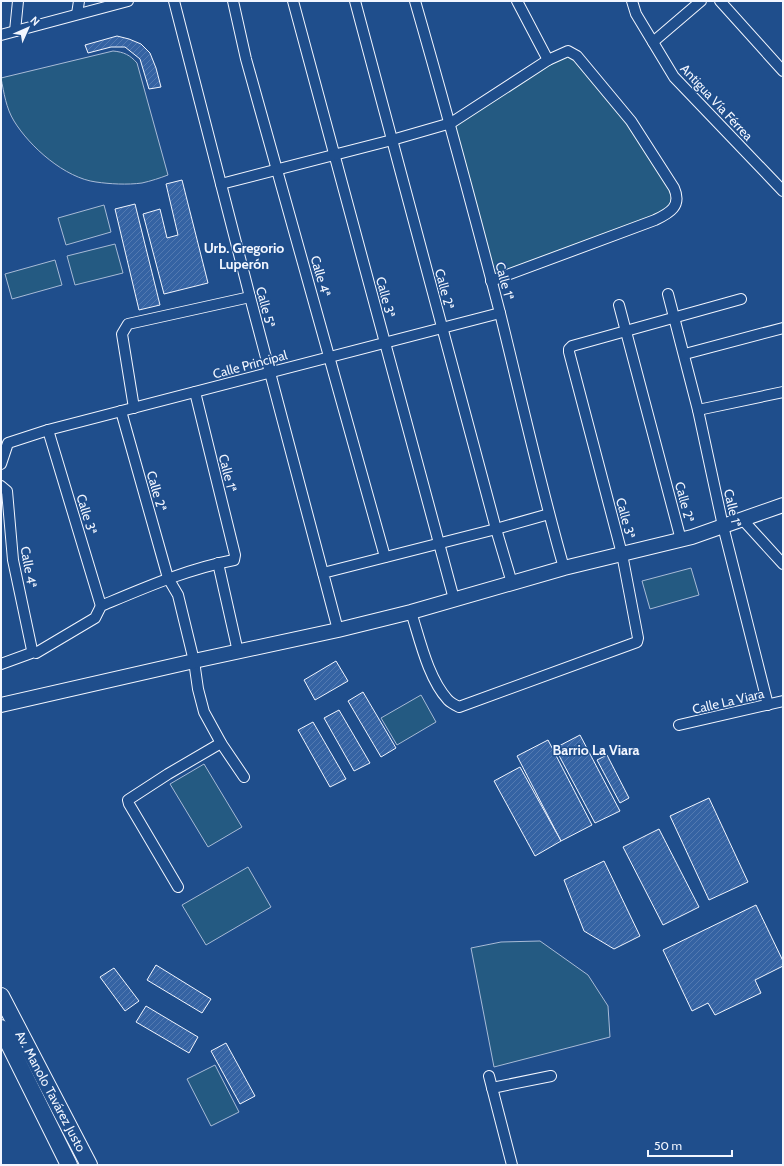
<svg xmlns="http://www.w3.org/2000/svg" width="784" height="1166" font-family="Cabin,sans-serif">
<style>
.pitch{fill:#245a82;stroke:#a8bbd7}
.building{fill:url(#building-hatch);stroke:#f2f6ff}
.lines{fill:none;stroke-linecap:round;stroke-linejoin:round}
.street-casing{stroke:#f2f6ff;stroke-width:12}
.secondary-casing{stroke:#f2f6ff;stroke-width:16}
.primary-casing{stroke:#f2f6ff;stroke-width:18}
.street{stroke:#1f4e8c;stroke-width:10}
.secondary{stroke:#1f4e8c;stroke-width:14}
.primary{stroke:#1f4e8c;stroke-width:16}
.labels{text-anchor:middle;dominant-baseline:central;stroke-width:3;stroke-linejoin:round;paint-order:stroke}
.street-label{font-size:13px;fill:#f2f6ff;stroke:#1f4e8c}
.neighbourhood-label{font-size:14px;font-weight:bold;fill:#f2f6ff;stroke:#1f4e8c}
</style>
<defs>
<pattern id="building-hatch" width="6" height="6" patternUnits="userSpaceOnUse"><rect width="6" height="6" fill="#3563a3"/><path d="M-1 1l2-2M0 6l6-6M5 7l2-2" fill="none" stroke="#537ab1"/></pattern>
</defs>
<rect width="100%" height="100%" fill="#1f4e8c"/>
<!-- pitch -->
<g class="pitch">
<path d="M113 51C124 52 130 55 137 63L168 175C160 178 151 181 142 183 127 185 110 184 96 182 65 178 30 147 14 121 6 108 4 93 1 78Z"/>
<polygon points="568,51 591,73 674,188 671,211 491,281 451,123"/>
<polygon points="104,205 111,232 66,245 58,218"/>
<polygon points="115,244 123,273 75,285 67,256"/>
<polygon points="55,260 62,285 12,299 5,274"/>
<polygon points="691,568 699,595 650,609 642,581"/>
<polygon points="421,695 436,722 397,745 381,718"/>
<polygon points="204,764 242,827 208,847 170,784"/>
<polygon points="248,867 271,907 206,945 182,905"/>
<polygon points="540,941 588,975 608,1006 610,1037 494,1067 471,948 501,942"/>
<polygon points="215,1065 239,1112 211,1126 187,1079"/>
</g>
<!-- building -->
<g class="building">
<polygon points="117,36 129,39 141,44 150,53 156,68 161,87 149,89 140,59 125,47 111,47 88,53 85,45"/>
<polygon points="182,180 208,283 164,294 143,214 160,209 167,238 178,235 166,184"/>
<polygon points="135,204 160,305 139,310 115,209"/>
<polygon points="336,661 348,681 315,700 304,680"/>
<polygon points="363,692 396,748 381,757 348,701"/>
<polygon points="339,710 370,763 354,771 324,718"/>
<polygon points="313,722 346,779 330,787 298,730"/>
<polygon points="580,735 620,811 595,823 555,748"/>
<polygon points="548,740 592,825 561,841 517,756"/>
<polygon points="607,755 629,798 620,803 597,760"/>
<polygon points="520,767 561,841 535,856 494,781"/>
<polygon points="709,798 748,882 709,900 670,816"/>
<polygon points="659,829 699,907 663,925 623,847"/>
<polygon points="604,861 640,936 614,949 584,931 564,880"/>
<polygon points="756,905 783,961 783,966 755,980 761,993 715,1015 708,1003 692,1011 663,950"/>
<polygon points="156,965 211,999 202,1013 147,980"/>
<polygon points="114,968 139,1001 125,1011 100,977"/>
<polygon points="146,1006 198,1037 189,1053 136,1022"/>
<polygon points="226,1043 255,1096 240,1104 211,1051"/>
</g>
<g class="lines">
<defs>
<g id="street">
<polyline points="174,1 250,297 323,573"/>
<polyline points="233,1 246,59 385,557"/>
<polyline points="293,1 454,599"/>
<polyline points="355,1 496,529 512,583"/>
<path d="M415 1C445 105 473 209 500 313 521 398 540 484 564 568"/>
<polyline points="517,1 548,60"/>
<polyline points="632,1 636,14 674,77 783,191"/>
<polyline points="720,1 783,71"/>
<polyline points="77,14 79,1"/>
<polyline points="15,31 18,1"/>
<polyline points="1,35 128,1"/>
<polyline points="653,42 701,1"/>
<path d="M221 184 392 140 451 123 548 60 568 51 577 56 631 121 674 188C682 206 670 213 655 220L491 281"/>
<polyline points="668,294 698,410 723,526 768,705"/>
<polyline points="619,305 681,540"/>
<polyline points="685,354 783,328"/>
<polyline points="134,408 122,334 128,324 250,297"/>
<polyline points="698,410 783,392"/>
<polyline points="121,411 168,578 178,595 194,661 198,689 204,712 221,743 244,777"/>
<polyline points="48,430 101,606"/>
<polyline points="1,464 8,443 48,430 500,313"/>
<polyline points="1,486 7,491 13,560 32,650 34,652"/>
<polyline points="742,519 783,564"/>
<polyline points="218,563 238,652"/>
<path d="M411 612C420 640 428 678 448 700 451 703 455 705 459 707L637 642 638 638 622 554 569 352V349L572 346 741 299"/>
<polyline points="338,630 323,573 496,529 549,514"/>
<path d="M1 664 34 652 36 653 95 618 101 606C144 588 187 569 234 560L235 555 195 392"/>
<polyline points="679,725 783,701"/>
<polyline points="178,887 129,804 128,800 168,774 221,743"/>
<polyline points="489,1076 512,1165"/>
<polyline points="492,1088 551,1076"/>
</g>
<polyline id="secondary" points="1,705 194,661 338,630 411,612 564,568 692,537 783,505"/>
<g id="primary">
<polyline points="1,996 89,1165"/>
<polyline points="1,1028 69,1165"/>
</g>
</defs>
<!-- street casing -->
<use href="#street" class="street-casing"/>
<!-- secondary casing -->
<use href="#secondary" class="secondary-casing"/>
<!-- primary casing -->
<use href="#primary" class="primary-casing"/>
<!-- street -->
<use href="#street" class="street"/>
<!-- secondary -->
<use href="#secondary" class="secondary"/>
<!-- primary -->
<use href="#primary" class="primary"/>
</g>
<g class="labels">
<!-- street labels -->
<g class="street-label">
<text transform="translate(717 102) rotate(47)">Antigua Vía Férrea</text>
<text transform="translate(321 276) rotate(74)">Calle 4ª</text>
<text transform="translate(505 281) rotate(75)">Calle 1ª</text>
<text transform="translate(445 289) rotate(75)">Calle 2ª</text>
<text transform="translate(386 297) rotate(75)">Calle 3ª</text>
<text transform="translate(266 307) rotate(75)">Calle 5ª</text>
<text transform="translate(250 364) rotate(-15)">Calle Principal</text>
<text transform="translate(228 473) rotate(76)">Calle 1ª</text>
<text transform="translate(157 491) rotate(74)">Calle 2ª</text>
<text transform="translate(685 502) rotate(75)">Calle 2ª</text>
<text transform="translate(733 508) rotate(77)">Calle 1ª</text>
<text transform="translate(87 514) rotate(73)">Calle 3ª</text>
<text transform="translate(626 518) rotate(75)">Calle 3ª</text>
<text transform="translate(29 567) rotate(80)">Calle 4ª</text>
<text transform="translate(728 701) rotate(-13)">Calle La Viara</text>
<text transform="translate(51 1091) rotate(62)">Av. Manolo Tavárez Justo</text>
</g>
<!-- neighbourhood labels -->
<g class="neighbourhood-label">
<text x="244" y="248">Urb. Gregorio<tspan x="244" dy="16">Luperón</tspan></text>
<text x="596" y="750">Barrio La Viara</text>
</g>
</g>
<!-- border -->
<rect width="784" height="1166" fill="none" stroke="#f2f6ff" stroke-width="4"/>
<!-- north arrow -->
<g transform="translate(28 28) rotate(45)" stroke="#1f4e8c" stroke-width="3" paint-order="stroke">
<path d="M0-3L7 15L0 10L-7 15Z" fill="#f2f6ff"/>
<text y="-6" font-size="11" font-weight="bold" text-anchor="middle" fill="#f2f6ff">N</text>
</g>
<!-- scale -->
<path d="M648 1150v6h84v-6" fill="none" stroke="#f2f6ff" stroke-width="2"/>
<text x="654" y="1150" font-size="12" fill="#f2f6ff" stroke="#1f4e8c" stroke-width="3" paint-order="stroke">50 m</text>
</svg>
